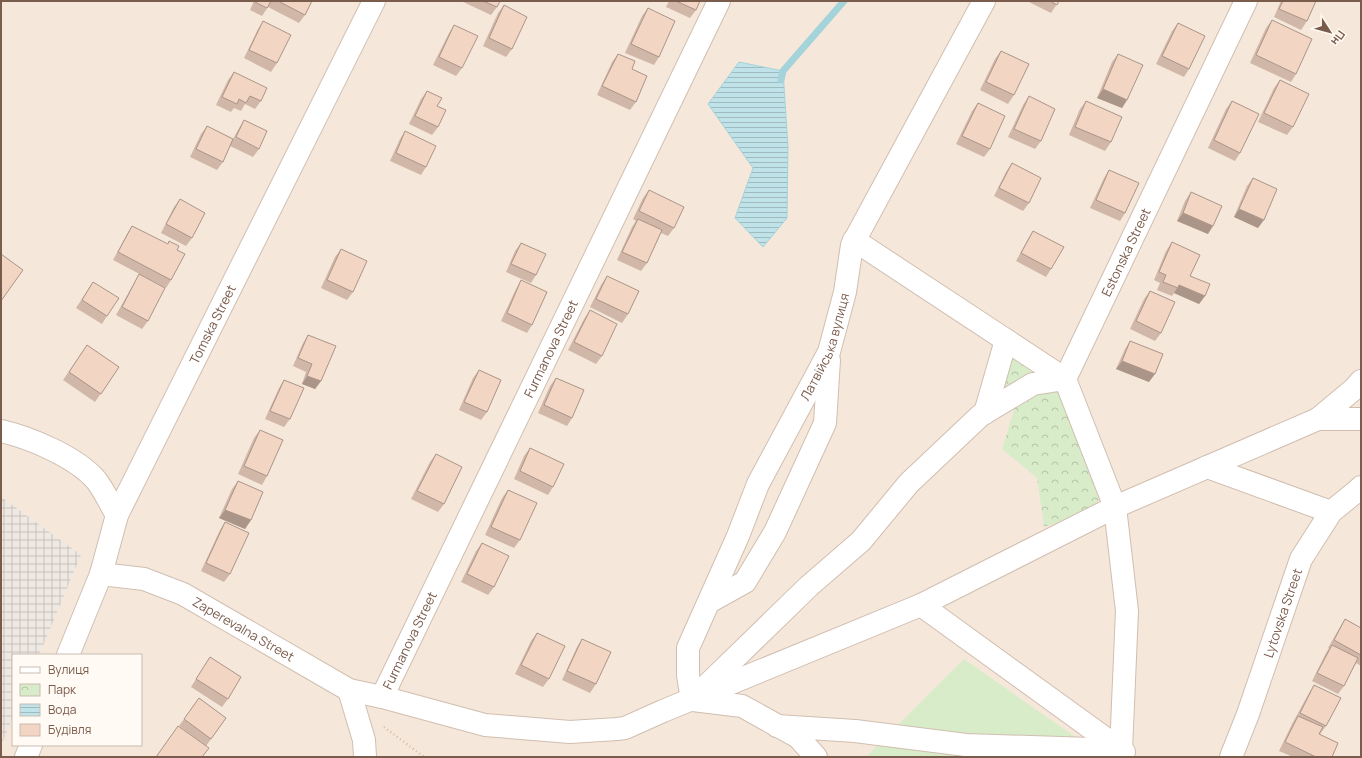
<svg xmlns="http://www.w3.org/2000/svg" width="1362" height="758" font-family="Manrope,sans-serif">
<style>
.residential{fill:#f5e8da;fill-rule:evenodd}
.industrial{fill:url(#industrial-grid)}
.park{fill:url(#park-crowns)}
.pitch{fill:#d8ecc9}
.water{fill:url(#water-rules);stroke:#a5d3da}
.lines{fill:none;stroke-linecap:round;stroke-linejoin:round}
.stream{stroke:#a5d3da;stroke-width:7}
.minor-casing{stroke:#d1beb0;stroke-width:24}
.path{stroke:#d9b8a5;stroke-width:2.5;stroke-dasharray:1 3;stroke-linecap:butt}
.minor{stroke:#fff;stroke-width:22}
.wall{fill:#d1b7a8}
.shaded-wall{fill:#aa9588}
.building{fill:#f3d5c3;stroke:#aa9588}
.labels{text-anchor:middle;dominant-baseline:central;stroke-width:3;stroke-linejoin:round;paint-order:stroke}
.street-label{font-size:13px;fill:#7a5c4d;stroke:#fffaf3}
</style>
<defs>
<pattern id="industrial-grid" width="8" height="8" patternUnits="userSpaceOnUse"><rect width="8" height="8" fill="#efe9e4"/><path d="M0 4h8M4 0v8" fill="none" stroke="#c7c0bb"/></pattern>
<pattern id="park-crowns" width="20" height="18" patternUnits="userSpaceOnUse"><rect width="20" height="18" fill="#d8ecc9"/><path d="M2 6a3 3 0 1 1 6 0M12 15a3 3 0 1 1 6 0" fill="none" stroke="#b4c2a5"/></pattern>
<pattern id="water-rules" width="6" height="5" patternUnits="userSpaceOnUse"><rect width="6" height="5" fill="#bfe3e8"/><path d="M0 2.5h6" fill="none" stroke="#a0bbbe"/></pattern>
</defs>
<rect width="100%" height="100%" fill="#fdf6ec"/>
<!-- residential -->
<path class="residential" d="M1 1H1361V757H1ZM13 655H141V745H13Z"/>
<!-- industrial -->
<polygon class="industrial" points="1,497 81,555 39,655 13,655 13,717 1,746"/>
<!-- park -->
<g class="park">
<polygon points="1009,355 1033,368 1027,379 1001,392"/>
<polygon points="1056,388 1081,429 1104,494 1085,515 1044,527 1037,478 1002,449 1017,401"/>
</g>
<!-- pitch -->
<polygon class="pitch" points="964,659 1104,757 866,757"/>
<!-- water -->
<polygon class="water" points="739,62 783,71 788,147 787,218 763,247 735,218 753,168 708,104"/>
<g class="lines">
<!-- stream -->
<polyline class="stream" points="781,80 783,71 844,1"/>
<defs>
<g id="minor">
<polyline points="854,240 1065,379"/>
<polyline points="985,413 1006,340"/>
<polyline points="1318,419 1361,419"/>
<path d="M1 431C31 438 76 457 96 480 104 490 110 504 117 515"/>
<polyline points="1207,467 1331,512"/>
<path id="s1" d="M101 574 144 579 183 594 349 690 382 697 485 725 570 732 617 729 625 728 663 711 921 605 1115 507 1318 419 1354 389 1361 381"/>
<polyline points="709,602 745,582 775,532 825,423 829,360"/>
<polyline points="921,605 1124,752"/>
<path id="s2" d="M68 655 101 574 117 515 374 1"/>
<polyline points="349,690 364,740 365,757"/>
<polyline points="700,692 809,586 861,541 909,483 981,415 1033,384 1065,379"/>
<path id="s3" d="M382 697 719 1"/>
<path id="s4" d="M692 700 688 675V648L738 536 758 484 829 352 845 292 852 245 984 1"/>
<polyline points="693,700 742,706 798,737 816,757"/>
<polyline points="777,726 855,731 966,745 1121,750"/>
<polyline points="26,757 31,745"/>
<path id="s5" d="M1122 757 1121 750 1127 611 1115 507 1065 379 1246 1"/>
<path id="s6" d="M1231 757 1248 714 1301 559 1331 512 1358 490 1361 487"/>
</g>
</defs>
<!-- minor casing -->
<use href="#minor" class="minor-casing"/>
<!-- path -->
<polyline class="path" points="384,727 424,757"/>
<!-- minor -->
<use href="#minor" class="minor"/>
</g>
<!-- wall -->
<g class="wall">
<polygon points="254,1 312,1 305,15 299,23 268,7 262,16 250,10"/>
<polygon points="461,1 500,1 497,7 491,15"/>
<polygon points="669,1 700,1 696,10 690,18 666,7"/>
<polygon points="1027,1 1059,1 1051,13"/>
<polygon points="1281,1 1316,1 1307,21 1301,30 1274,17"/>
<polygon points="504,5 512,49 506,57 483,46 498,13"/>
<polygon points="648,8 659,57 654,65 625,53 642,16"/>
<polygon points="1272,20 1296,74 1291,82 1250,63 1266,28"/>
<polygon points="263,21 277,63 271,72 244,58 258,29"/>
<polygon points="1178,23 1189,69 1184,77 1156,64 1172,31"/>
<polygon points="454,25 462,68 456,76 433,65 449,33"/>
<polygon points="1001,51 1014,95 1008,104 980,90 995,59"/>
<polygon points="618,54 632,69 636,102 630,110 597,95 612,62"/>
<polygon points="1118,54 1127,100 1122,108 1097,98 1112,62"/>
<polygon points="234,72 261,101 255,109 245,104 241,111 234,108 231,112 216,105 228,80"/>
<polygon points="1280,80 1293,127 1287,135 1258,122 1274,88"/>
<polygon points="427,91 437,106 438,127 432,135 409,124 421,99"/>
<polygon points="1029,96 1041,141 1035,149 1008,137 1023,105"/>
<polygon points="1086,101 1111,142 1105,151 1069,135 1080,109"/>
<polygon points="1232,101 1240,153 1235,161 1208,148 1226,109"/>
<polygon points="978,103 990,149 984,157 956,144 972,111"/>
<polygon points="244,120 259,149 253,157 230,146 223,162 217,170 190,157 201,134 207,126 233,139 239,128"/>
<polygon points="405,131 426,167 421,175 390,161 400,139"/>
<polygon points="1012,163 1029,203 1023,211 994,196 1006,172"/>
<polygon points="1109,170 1125,213 1120,221 1090,208 1104,178"/>
<polygon points="1253,178 1258,228 1234,217 1247,186"/>
<polygon points="649,190 674,228 668,236 661,233 647,263 641,271 617,260 632,227 636,221 633,219 643,198"/>
<polygon points="1191,192 1208,234 1177,221 1185,201"/>
<polygon points="180,199 192,238 186,246 161,233 174,207"/>
<polygon points="132,226 177,250 171,280 166,288 113,260 127,234"/>
<polygon points="1033,231 1051,269 1046,277 1016,261 1028,239"/>
<polygon points="1172,242 1190,276 1205,296 1199,304 1174,293 1172,296 1157,290 1160,283 1154,280 1166,251"/>
<polygon points="521,243 536,275 531,283 506,272 515,251"/>
<polygon points="341,249 353,292 347,300 321,288 335,257"/>
<polygon points="139,274 148,321 142,329 116,315 134,283"/>
<polygon points="607,276 628,314 622,323 590,307 601,285"/>
<polygon points="521,280 532,325 527,333 501,321 516,289"/>
<polygon points="93,282 107,316 102,324 76,308"/>
<polygon points="1150,291 1161,333 1155,341 1130,329 1144,299"/>
<polygon points="590,310 602,356 596,364 568,350 584,319"/>
<polygon points="308,335 321,381 315,389 302,384 306,372 293,366 303,343"/>
<polygon points="1130,341 1149,382 1116,369 1125,349"/>
<polygon points="87,345 119,367 95,402 63,380"/>
<polygon points="479,370 487,412 481,420 459,410 473,378"/>
<polygon points="556,378 572,418 567,426 538,413 550,386"/>
<polygon points="284,380 290,419 284,427 265,419 279,388"/>
<polygon points="260,430 267,476 262,485 238,474 254,438"/>
<polygon points="530,448 553,487 548,495 514,479 524,456"/>
<polygon points="436,454 444,504 438,512 411,499 430,462"/>
<polygon points="238,481 251,520 245,529 219,518 232,489"/>
<polygon points="508,490 520,540 514,548 485,535 502,498"/>
<polygon points="225,522 230,574 224,582 201,571 220,530"/>
<polygon points="482,543 494,587 488,595 461,582 476,551"/>
<polygon points="1345,619 1361,628 1361,666 1356,663 1344,686 1338,694 1312,681 1326,653 1329,648 1328,648 1340,627"/>
<polygon points="537,633 549,679 543,687 515,674 531,641"/>
<polygon points="582,639 596,684 590,693 562,680 577,647"/>
<polygon points="210,657 228,699 222,707 191,687"/>
<polygon points="1314,685 1326,726 1320,734 1319,734 1332,757 1293,757 1279,751 1292,724 1309,693"/>
<polygon points="199,698 226,718 206,746 179,726"/>
</g>
<!-- shaded-wall -->
<g class="shaded-wall">
<polygon points="1103,89 1127,100 1122,108 1097,98"/>
<polygon points="1239,209 1264,220 1258,228 1234,217"/>
<polygon points="1183,213 1213,226 1208,234 1177,221"/>
<polygon points="1179,285 1205,296 1199,304 1174,293"/>
<polygon points="1122,361 1155,374 1149,382 1116,369"/>
<polygon points="307,376 321,381 315,389 302,384"/>
<polygon points="225,510 251,520 245,529 219,518"/>
</g>
<!-- building -->
<g class="building">
<polygon points="256,1 271,1 267,8 255,2"/>
<polygon points="278,1 312,1 305,15"/>
<polygon points="483,1 500,1 497,7"/>
<polygon points="676,1 700,1 696,10"/>
<polygon points="1050,1 1059,1 1057,5"/>
<polygon points="1283,1 1316,1 1307,21 1279,9"/>
<polygon points="504,5 527,17 512,49 489,38"/>
<polygon points="648,8 675,21 659,57 631,44"/>
<polygon points="1272,20 1312,39 1296,74 1256,55"/>
<polygon points="263,21 291,35 277,63 249,50"/>
<polygon points="1178,23 1205,36 1189,69 1162,56"/>
<polygon points="454,25 478,36 462,68 439,57"/>
<polygon points="1001,51 1029,64 1014,95 986,82"/>
<polygon points="618,54 635,61 632,69 647,76 636,102 602,86"/>
<polygon points="1118,54 1143,65 1127,100 1103,89"/>
<polygon points="234,72 267,88 261,101 250,96 246,103 239,99 237,104 222,97"/>
<polygon points="1280,80 1309,94 1293,127 1264,113"/>
<polygon points="427,91 442,98 437,106 446,110 438,127 415,116"/>
<polygon points="1029,96 1055,109 1041,141 1014,129"/>
<polygon points="1086,101 1122,117 1111,142 1075,127"/>
<polygon points="1232,101 1259,114 1240,153 1214,140"/>
<polygon points="978,103 1005,116 990,149 962,136"/>
<polygon points="244,120 267,131 259,149 236,137"/>
<polygon points="207,126 233,139 223,162 196,149"/>
<polygon points="405,131 436,146 426,167 396,153"/>
<polygon points="1012,163 1041,178 1029,203 999,188"/>
<polygon points="1109,170 1139,183 1125,213 1096,200"/>
<polygon points="1253,178 1277,189 1264,220 1239,209"/>
<polygon points="649,190 684,207 674,228 639,211"/>
<polygon points="1191,192 1222,206 1213,226 1183,213"/>
<polygon points="180,199 205,213 192,238 166,224"/>
<polygon points="638,219 662,230 647,263 622,252"/>
<polygon points="132,226 168,244 169,241 179,246 177,250 185,254 171,280 118,252"/>
<polygon points="1033,231 1064,247 1051,269 1021,253"/>
<polygon points="1172,242 1200,255 1190,276 1210,284 1205,296 1179,285 1178,288 1163,282 1166,275 1159,272"/>
<polygon points="521,243 546,254 536,275 511,264"/>
<polygon points="341,249 367,261 353,292 327,280"/>
<polygon points="1,254 23,270 1,301"/>
<polygon points="139,274 165,288 148,321 122,307"/>
<polygon points="607,276 639,291 628,314 596,299"/>
<polygon points="521,280 547,292 532,325 507,313"/>
<polygon points="93,282 119,298 107,316 82,300"/>
<polygon points="1150,291 1175,302 1161,333 1136,321"/>
<polygon points="590,310 617,324 602,356 574,342"/>
<polygon points="308,335 336,346 321,381 307,376 312,364 298,358"/>
<polygon points="1130,341 1163,354 1155,374 1122,361"/>
<polygon points="87,345 119,367 101,394 69,372"/>
<polygon points="479,370 501,380 487,412 464,402"/>
<polygon points="556,378 584,390 572,418 544,405"/>
<polygon points="284,380 304,388 290,419 270,411"/>
<polygon points="260,430 283,440 267,476 244,466"/>
<polygon points="530,448 564,464 553,487 520,471"/>
<polygon points="436,454 462,467 444,504 417,491"/>
<polygon points="238,481 263,492 251,520 225,510"/>
<polygon points="508,490 537,503 520,540 491,527"/>
<polygon points="225,522 249,533 230,574 206,563"/>
<polygon points="482,543 509,556 494,587 467,574"/>
<polygon points="1345,619 1361,628 1361,655 1334,640"/>
<polygon points="537,633 565,646 549,679 521,665"/>
<polygon points="582,639 611,652 596,684 567,671"/>
<polygon points="1332,645 1358,658 1344,686 1317,673"/>
<polygon points="210,657 241,677 228,699 196,679"/>
<polygon points="1314,685 1341,698 1326,726 1300,713"/>
<polygon points="199,698 226,718 211,739 184,719"/>
<polygon points="1298,716 1323,727 1319,734 1338,743 1332,757 1316,757 1285,742"/>
<polygon points="178,726 209,748 202,757 156,757"/>
</g>
<g class="labels">
<!-- street labels -->
<g class="street-label">
<text stroke="none"><textPath href="#s5" startOffset="529">Estonska Street</textPath></text>
<text stroke="none"><textPath href="#s2" startOffset="362">Tomska Street</textPath></text>
<text stroke="none"><textPath href="#s4" startOffset="384">Латвiйська вулиця</textPath></text>
<text stroke="none"><textPath href="#s3" startOffset="387">Furmanova Street</textPath></text>
<text stroke="none"><textPath href="#s6" startOffset="153">Lytovska Street</textPath></text>
<text stroke="none"><textPath href="#s1" startOffset="155">Zaperevalna Street</textPath></text>
<text stroke="none"><textPath href="#s3" startOffset="63">Furmanova Street</textPath></text>
</g>
</g>
<!-- border -->
<rect width="1362" height="758" fill="none" stroke="#7a5c4d" stroke-width="4"/>
<!-- legend -->
<rect x="12" y="654" width="130" height="92" fill="#fffaf3" stroke="#cabbb1"/>
<rect x="20" y="667" width="20" height="6" fill="#ffffff" stroke="#cabbb1"/>
<text x="48" y="674" font-size="12" fill="#7a5c4d">Вулиця</text>
<rect x="20" y="684" width="20" height="12" fill="url(#park-crowns)" stroke="#cabbb1"/>
<text x="48" y="694" font-size="12" fill="#7a5c4d">Парк</text>
<rect x="20" y="704" width="20" height="12" fill="url(#water-rules)" stroke="#cabbb1"/>
<text x="48" y="714" font-size="12" fill="#7a5c4d">Вода</text>
<rect x="20" y="724" width="20" height="12" fill="#f3d5c3" stroke="#cabbb1"/>
<text x="48" y="734" font-size="12" fill="#7a5c4d">Будівля</text>
<!-- north arrow -->
<g transform="translate(1330 32) rotate(126)" stroke="#fffaf3" stroke-width="3" paint-order="stroke">
<path d="M0-3L7 15L0 10L-7 15Z" fill="#7a5c4d"/>
<text y="-6" font-size="11" font-weight="bold" text-anchor="middle" fill="#7a5c4d">Пн</text>
</g>
</svg>
